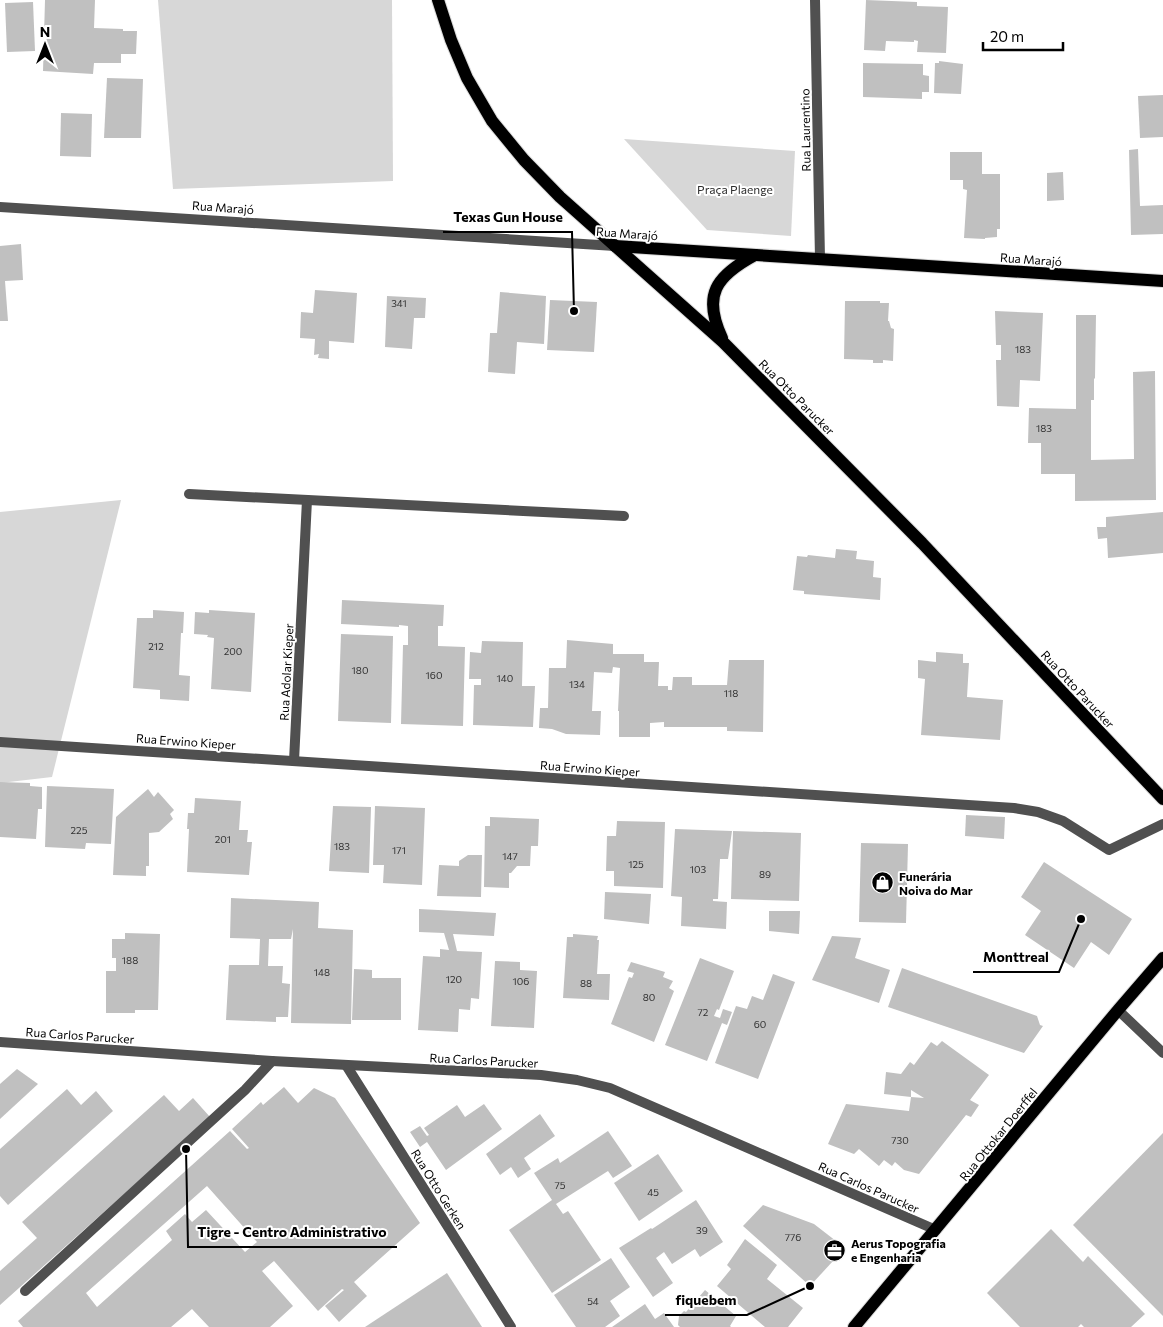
<svg xmlns="http://www.w3.org/2000/svg" width="1163" height="1327" font-family="Commissioner,sans-serif">
<style>
.green{fill:#d7d7d7}
.building{fill:#c0c0c0;fill-rule:evenodd}
.lines{fill:none;stroke-linecap:round;stroke-linejoin:round}
.primary-casing{stroke:#dbdbdb;stroke-width:14}
.service{stroke:#505050;stroke-width:10}
.minor{stroke:#505050;stroke-width:10}
.primary{stroke:#000;stroke-width:12}
.labels{text-anchor:middle;dominant-baseline:central;stroke-width:4;stroke-linejoin:round;paint-order:stroke}
.number-label{font-size:10px;fill:#303030}
.street-label{font-size:12px;fill:#000;stroke:#fff}
.park-label{font-size:12px;fill:#2e2e2e;stroke:#fff}
.poi-label{font-size:12px;font-weight:bold;fill:#000;stroke:#fff;text-anchor:start}
.leader{fill:none;stroke:#000;stroke-width:2}
.callout-dot{fill:#000;stroke:#fff;stroke-width:2}
.callout-label{font-size:14px;text-anchor:middle;font-weight:bold;fill:#000;stroke:#fff;stroke-width:4;stroke-linejoin:round;paint-order:stroke}
</style>
<rect width="100%" height="100%" fill="#fff"/>
<!-- green -->
<g class="green">
<polygon points="158,0 392,0 393,181 173,189"/>
<polygon points="624,139 795,151 791,236 707,230"/>
<polygon points="121,500 52,777 0,783 0,512"/>
</g>
<!-- building -->
<g class="building">
<polygon points="45,0 95,0 94,28 123,29 123,31 137,31 136,54 121,54 121,63 94,63 93,74 43,71"/>
<polygon points="866,0 917,2 917,6 948,7 946,53 917,52 918,41 914,40 914,42 886,41 885,51 864,50"/>
<polygon points="33,2 35,51 7,52 5,3"/>
<polygon points="939,61 963,64 961,94 934,93 935,63 939,63"/>
<polygon points="863,63 923,64 923,75 929,76 929,92 922,92 922,99 863,97"/>
<polygon points="107,78 143,79 141,138 104,138"/>
<polygon points="1163,95 1163,137 1140,138 1138,96"/>
<polygon points="61,113 92,114 91,157 60,156"/>
<polygon points="1138,149 1140,206 1163,205 1163,234 1131,235 1129,150"/>
<polygon points="950,152 982,152 982,174 1000,174 1000,229 997,229 997,237 985,238 985,239 964,238 967,190 963,189 963,180 950,180"/>
<polygon points="1063,172 1064,200 1047,201 1047,173"/>
<polygon points="21,244 23,280 5,281 8,321 0,321 0,246"/>
<polygon points="315,290 357,293 354,343 329,341 329,359 318,358 319,354 314,355 315,339 300,338 301,312 313,313"/>
<polygon points="500,292 546,296 544,344 517,342 515,374 488,372 490,333 497,333"/>
<polygon points="387,296 426,298 425,318 414,318 412,349 385,347"/>
<polygon points="550,300 597,302 594,352 547,350"/>
<polygon points="845,301 880,301 880,303 889,303 888,321 889,321 891,328 894,329 893,361 883,360 883,363 873,363 873,360 844,359"/>
<polygon points="995,311 1043,313 1040,381 1020,380 1019,407 997,406 996,360 1001,360 1001,345 996,345"/>
<polygon points="1076,315 1096,315 1095,378 1094,379 1094,400 1091,400 1091,460 1134,459 1133,372 1155,371 1156,500 1075,501 1075,474 1041,474 1041,443 1028,443 1029,408 1076,409"/>
<polygon points="1163,512 1163,553 1108,558 1107,538 1098,539 1097,527 1106,527 1106,517"/>
<polygon points="836,549 857,551 856,559 874,561 873,577 881,578 880,600 804,594 804,591 793,590 797,556 807,557 808,555 835,558"/>
<polygon points="342,600 444,605 443,626 438,626 438,646 465,647 463,726 401,724 403,645 408,645 408,626 399,625 399,627 341,624"/>
<polygon points="153,610 184,612 183,633 181,633 179,675 190,676 189,701 160,699 160,690 133,688 137,618 153,618"/>
<polygon points="209,610 255,613 251,692 211,689 214,638 207,637 208,635 194,634 195,612 209,613"/>
<polygon points="341,634 393,636 391,723 338,721"/>
<polygon points="567,640 613,644 613,654 644,654 644,662 659,662 658,686 668,686 668,690 672,690 673,677 692,677 692,685 727,685 729,660 764,660 763,732 727,731 727,727 664,727 664,722 650,723 650,737 619,737 619,711 618,711 620,668 613,667 612,673 594,672 592,711 601,711 600,735 566,734 552,729 539,728 540,708 548,708 549,668 566,668"/>
<polygon points="482,641 523,642 522,686 535,686 533,727 473,725 474,685 481,685 481,679 469,679 470,652 481,653"/>
<polygon points="936,652 963,654 963,663 969,663 967,697 1003,700 1000,740 921,735 925,679 918,678 918,660 936,662"/>
<polygon points="0,782 30,783 30,786 42,787 42,809 38,809 36,839 0,837"/>
<polygon points="47,786 114,789 111,844 86,843 85,849 45,847"/>
<polygon points="148,789 154,797 158,792 174,810 170,814 173,819 159,832 149,833 149,866 146,866 146,876 113,875 116,817"/>
<polygon points="195,798 241,801 239,830 248,830 247,842 252,842 249,875 187,872 189,829 187,829 188,813 194,813"/>
<polygon points="333,806 371,807 369,873 329,871"/>
<polygon points="375,806 425,808 422,885 383,883 384,865 373,865"/>
<polygon points="966,815 1005,817 1004,839 965,836"/>
<polygon points="490,817 539,819 538,846 531,846 530,866 517,866 511,873 509,873 509,888 484,887 485,826 490,826"/>
<polygon points="617,821 665,822 663,888 614,886 614,871 606,871 607,836 616,836"/>
<polygon points="675,829 732,831 728,859 720,859 718,899 713,899 713,901 727,902 726,929 681,926 682,897 671,896"/>
<polygon points="733,831 801,833 799,901 731,899"/>
<polygon points="861,843 908,844 906,923 859,922"/>
<polygon points="468,855 482,855 481,897 437,896 439,865 459,866 459,861"/>
<polygon points="1044,862 1132,919 1109,955 1091,942 1074,968 1025,935 1041,911 1021,897"/>
<polygon points="605,892 651,894 649,924 604,919"/>
<polygon points="231,898 319,902 318,928 353,930 351,1024 291,1023 293,929 291,939 269,939 268,966 283,966 282,983 290,984 288,1017 276,1017 276,1022 226,1020 229,965 259,965 260,939 230,938"/>
<polygon points="419,909 496,913 494,936 453,934 457,951 482,952 479,999 471,998 470,1010 459,1009 458,1032 418,1030 423,956 440,957 440,949 449,950 444,933 419,932"/>
<polygon points="769,911 800,911 799,934 769,931"/>
<polygon points="125,933 160,934 158,1010 135,1010 135,1013 106,1013 106,971 116,971 116,958 112,958 112,939 125,939"/>
<polygon points="573,934 598,936 597,940 599,940 597,974 610,974 609,1000 563,998 567,937 573,937"/>
<polygon points="832,936 861,938 855,958 890,970 879,1003 812,980"/>
<polygon points="700,958 734,971 719,1010 717,1009 714,1016 720,1018 723,1009 732,1012 727,1025 722,1023 707,1061 665,1045"/>
<polygon points="495,961 520,962 520,970 537,971 534,1028 491,1026"/>
<polygon points="631,962 665,972 663,977 673,981 669,988 674,991 654,1042 611,1024 629,977 632,978 634,973 627,971"/>
<polygon points="902,968 1037,1016 1040,1025 1043,1026 1024,1053 888,1007"/>
<polygon points="354,969 372,970 372,978 401,978 401,1020 352,1020"/>
<polygon points="773,974 795,982 758,1079 715,1063 736,1006 747,1009 752,996 763,1000"/>
<polygon points="942,1041 989,1075 970,1100 979,1105 971,1117 966,1115 919,1174 904,1170 895,1162 892,1166 884,1160 879,1166 859,1149 854,1154 828,1144 846,1104 909,1111 911,1097 924,1098 911,1090 911,1097 884,1094 886,1072 901,1074 910,1062 914,1065 931,1042 937,1046"/>
<polygon points="17,1069 38,1084 0,1119 0,1084"/>
<path d="M284 1087 298 1103 314 1088 335 1098 420 1223 354 1282 367 1296 339 1322 325 1306 344 1290 342 1289 318 1311 274 1261 262 1271 293 1306 270 1327H209L192 1309 171 1327H23L18 1321 230 1131 247 1149 249 1148 232 1129 261 1102 263 1105ZM207 1186 257 1242 245 1252 206 1210 192 1222 185 1214 166 1231 172 1240 97 1307 86 1293Z"/>
<polygon points="67,1089 81,1105 96,1091 113,1111 8,1205 0,1196 0,1149"/>
<polygon points="164,1095 179,1111 193,1098 210,1117 0,1305 0,1271 37,1238 22,1222"/>
<polygon points="484,1104 502,1129 446,1170 427,1142 420,1147 410,1132 420,1126 427,1136 429,1135 424,1128 457,1105 465,1117"/>
<polygon points="540,1114 555,1136 524,1158 531,1169 518,1178 511,1167 500,1175 486,1154"/>
<polygon points="608,1131 632,1166 613,1178 608,1171 556,1204 563,1214 568,1211 601,1260 552,1293 509,1230 552,1200 534,1173 558,1158 560,1163"/>
<polygon points="1163,1133 1163,1316 1073,1225"/>
<polygon points="658,1154 683,1191 639,1221 614,1183"/>
<polygon points="696,1200 723,1242 700,1257 695,1249 672,1264 664,1252 656,1258 673,1283 653,1297 619,1248 651,1228 652,1229"/>
<polygon points="763,1205 814,1224 845,1248 810,1286 743,1226"/>
<polygon points="1051,1229 1083,1262 1088,1256 1145,1314 1131,1327 1084,1327 1081,1324 1078,1327 1020,1327 987,1293"/>
<polygon points="745,1239 777,1265 767,1279 803,1308 788,1327 765,1327 717,1286 731,1269 727,1265"/>
<polygon points="611,1258 630,1287 610,1301 620,1316 605,1327 576,1327 554,1295"/>
<polygon points="447,1273 482,1327 365,1327"/>
<polygon points="705,1290 736,1316 730,1326 731,1327 680,1327 678,1325 679,1316 684,1311 686,1312"/>
<polygon points="645,1304 655,1319 664,1313 674,1327 612,1327"/>
</g>
<g class="lines">
<defs>
<g id="primary">
<polyline points="438,0 451,40 467,78 492,121 524,160 560,197 723,342 922,543 1163,799"/>
<polyline points="615,246 1163,281"/>
<path d="M722 338C702 295 716 276 755 255"/>
<polyline points="854,1327 1118,1010 1163,958"/>
</g>
</defs>
<!-- primary casing -->
<use href="#primary" class="primary-casing"/>
<!-- service -->
<g class="service">
<polyline points="1118,1010 1163,1053"/>
<polyline points="25,1291 245,1090 272,1061"/>
</g>
<!-- minor -->
<g class="minor">
<polyline points="815,0 820,259"/>
<polyline points="0,207 615,246"/>
<polyline points="189,494 624,516"/>
<polyline points="0,742 1014,808 1038,812 1063,821 1109,850 1163,824"/>
<polyline points="294,761 307,500"/>
<polyline points="0,1042 272,1061 541,1075 577,1080 610,1088 936,1230"/>
<polyline points="346,1065 511,1327"/>
</g>
<!-- primary -->
<use href="#primary" class="primary"/>
</g>
<!-- icons -->
<defs>
<symbol id="shop-disc" viewBox="-11 -11 22 22"><circle r="9.5" fill="#000" stroke="#fff"/><path d="M-5-2.5h2.3a2.7 3.5 0 0 1 5.4 0H5L5.5 6h-11ZM-1.5-2.5h3a1.5 2.3 0 0 0-3 0Z" fill="#fff"/></symbol>
<symbol id="office-disc" viewBox="-11 -11 22 22"><circle r="9.5" fill="#000" stroke="#fff"/><path d="M-6-3h4V-5.5h4V-3h4V5H-6ZM-1-4.5V-3h2v-1.5ZM-6 0V1H6V0Z" fill="#fff"/></symbol>
</defs>
<g fill-rule="evenodd">
<use href="#shop-disc" x="870" y="870" width="25" height="25"/>
<use href="#office-disc" x="822" y="1238" width="25" height="25"/>
</g>
<g class="labels">
<!-- number labels -->
<g class="number-label">
<text x="399" y="303">341</text>
<text x="1023" y="349">183</text>
<text x="1044" y="428">183</text>
<text x="156" y="646">212</text>
<text x="233" y="651">200</text>
<text x="360" y="670">180</text>
<text x="434" y="675">160</text>
<text x="505" y="678">140</text>
<text x="577" y="684">134</text>
<text x="731" y="693">118</text>
<text x="79" y="830">225</text>
<text x="223" y="839">201</text>
<text x="342" y="846">183</text>
<text x="399" y="850">171</text>
<text x="510" y="856">147</text>
<text x="636" y="864">125</text>
<text x="698" y="869">103</text>
<text x="765" y="874">89</text>
<text x="130" y="960">188</text>
<text x="322" y="972">148</text>
<text x="454" y="979">120</text>
<text x="521" y="981">106</text>
<text x="586" y="983">88</text>
<text x="649" y="997">80</text>
<text x="703" y="1012">72</text>
<text x="760" y="1024">60</text>
<text x="900" y="1140">730</text>
<text x="560" y="1185">75</text>
<text x="653" y="1192">45</text>
<text x="702" y="1230">39</text>
<text x="793" y="1237">776</text>
<text x="593" y="1301">54</text>
</g>
<!-- street labels -->
<g class="street-label">
<text transform="translate(805 130) rotate(-91)">Rua Laurentino</text>
<text transform="translate(223 207) rotate(4)">Rua Marajó</text>
<text transform="translate(627 233) rotate(4)">Rua Marajó</text>
<text transform="translate(1031 259) rotate(4)">Rua Marajó</text>
<text transform="translate(797 397) rotate(45)">Rua Otto Parucker</text>
<text transform="translate(286 672) rotate(-87)">Rua Adolar Kieper</text>
<text transform="translate(1078 689) rotate(47)">Rua Otto Parucker</text>
<text transform="translate(186 741) rotate(4)">Rua Erwino Kieper</text>
<text transform="translate(590 768) rotate(4)">Rua Erwino Kieper</text>
<text transform="translate(80 1035) rotate(4)">Rua Carlos Parucker</text>
<text transform="translate(484 1060) rotate(3)">Rua Carlos Parucker</text>
<text transform="translate(998 1134) rotate(-51)">Rua Ottokar Doerffel</text>
<text transform="translate(869 1187) rotate(24)">Rua Carlos Parucker</text>
<text transform="translate(439 1189) rotate(58)">Rua Otto Gerken</text>
</g>
<!-- park labels -->
<g class="park-label">
<text x="735" y="189">Praça Plaenge</text>
</g>
<!-- poi labels -->
<g class="poi-label">
<text x="899" y="876">Funerária<tspan x="899" dy="14">Noiva do Mar</tspan></text>
<text x="851" y="1243">Aerus Topografia<tspan x="851" dy="14">e Engenharia</tspan></text>
</g>
</g>
<!-- callouts -->
<path class="leader" d="M574 311L572 232H443M1081 919L1059 972H973M186 1149L188 1247H397M810 1286L747 1315H665"/>
<g class="callout-dot">
<circle cx="574" cy="311" r="5"/>
<circle cx="1081" cy="919" r="5"/>
<circle cx="186" cy="1149" r="5"/>
<circle cx="810" cy="1286" r="5"/>
</g>
<g class="callout-label">
<text x="508" y="222">Texas Gun House</text>
<text x="1016" y="962">Monttreal</text>
<text x="292" y="1237">Tigre - Centro Administrativo</text>
<text x="706" y="1305">fiquebem</text>
</g>
<!-- north arrow -->
<g transform="translate(45 45)" stroke="#ffffff" stroke-width="4" paint-order="stroke">
<path d="M0-4L9 19L0 12L-9 19Z" fill="#000000"/>
<text y="-8" font-size="14" font-weight="bold" text-anchor="middle" fill="#000000">N</text>
</g>
<!-- scale -->
<path d="M983 42v8h80v-8" fill="none" stroke="#000000" stroke-width="2.5"/>
<text x="990" y="42" font-size="15" fill="#000000" stroke="#ffffff" stroke-width="4" paint-order="stroke">20 m</text>
</svg>
